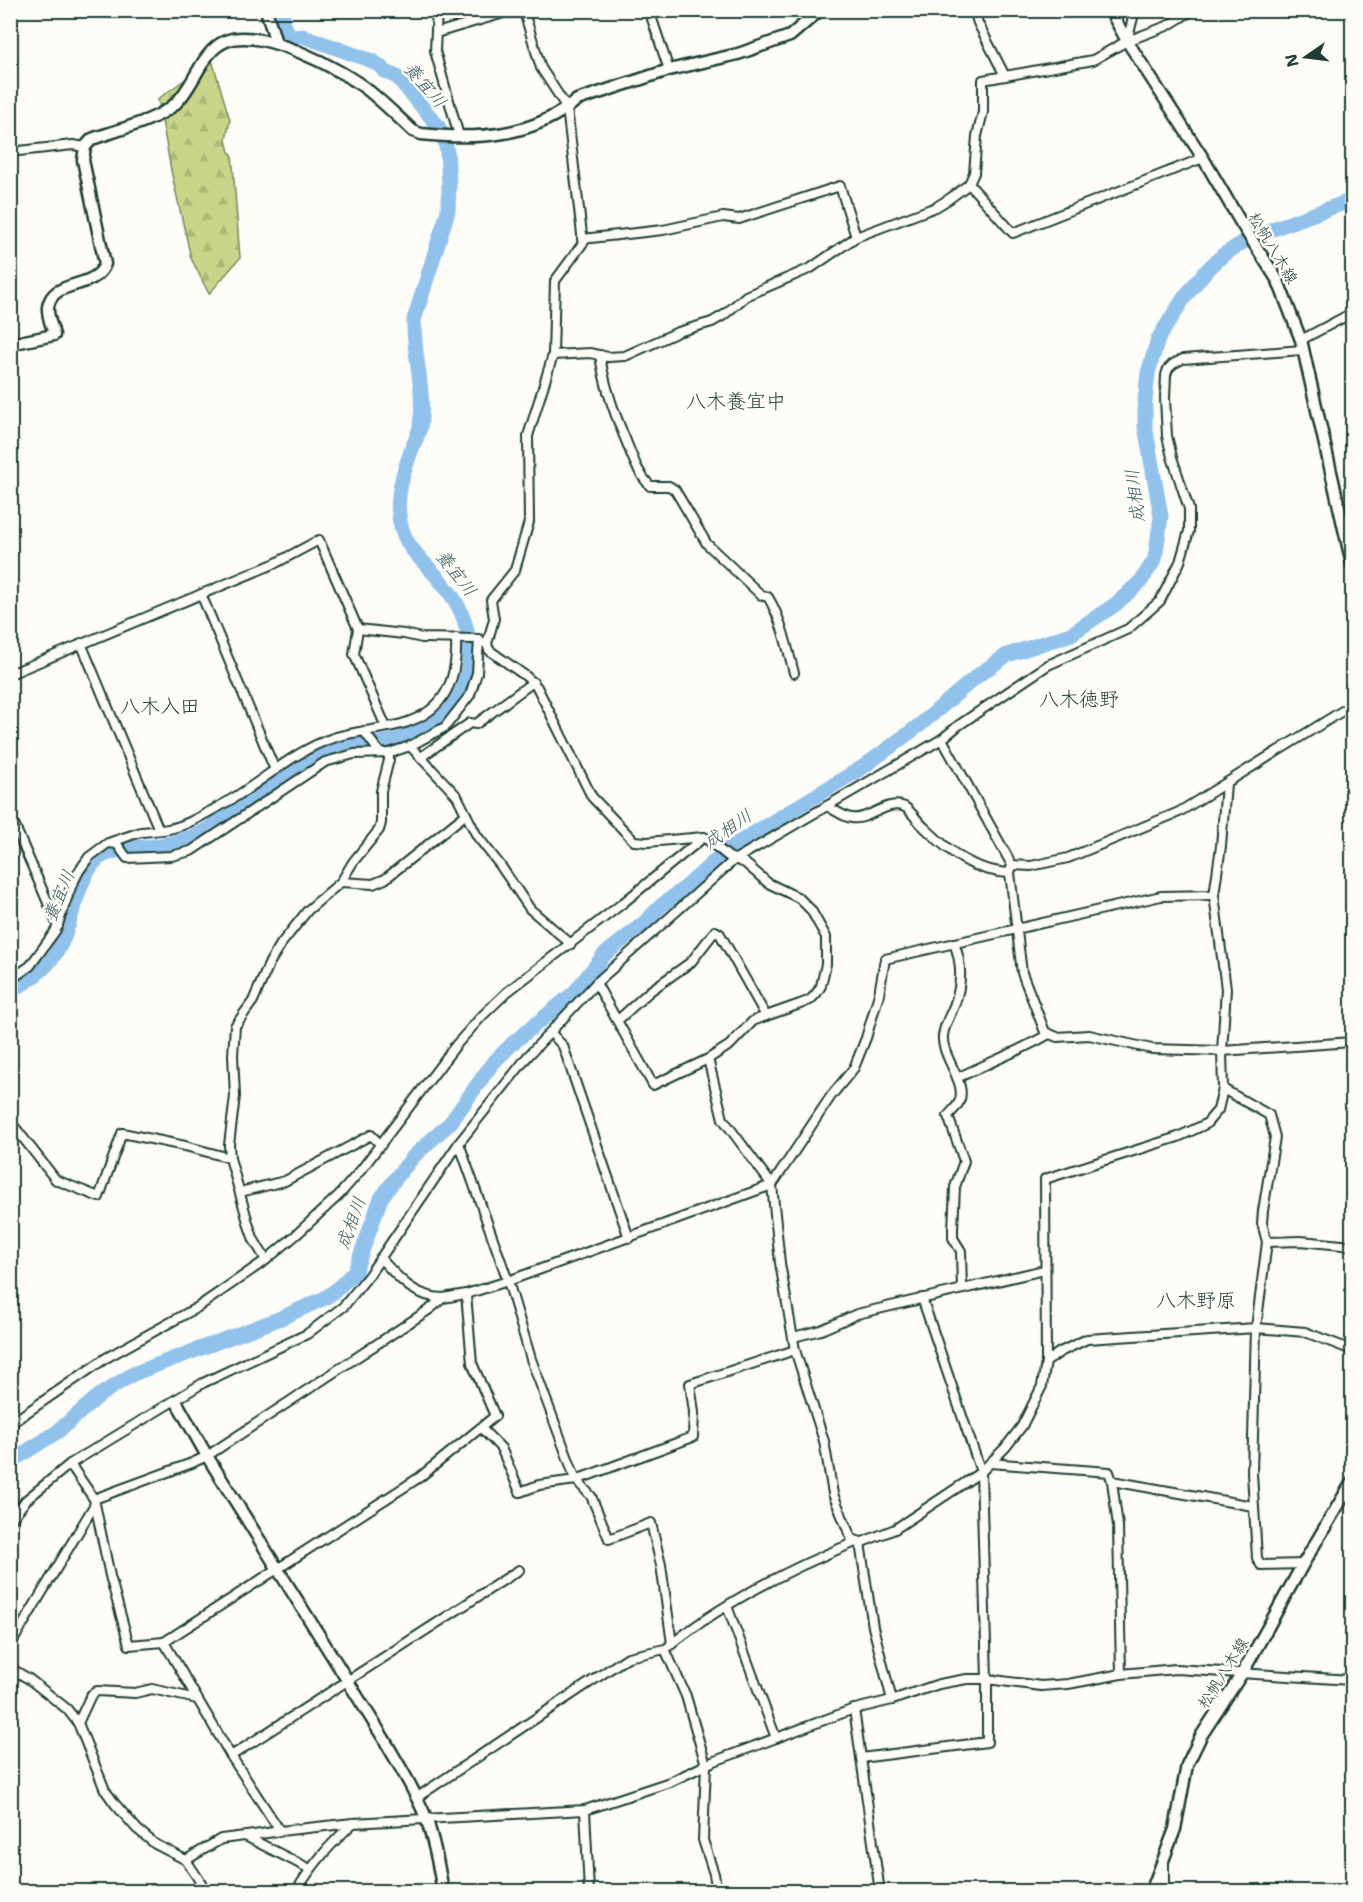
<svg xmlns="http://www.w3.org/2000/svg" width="1363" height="1902" font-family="'Shantell Sans','Klee One',sans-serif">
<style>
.forest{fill:url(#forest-firs);stroke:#74895e;stroke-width:1.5}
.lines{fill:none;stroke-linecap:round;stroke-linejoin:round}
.river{stroke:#90c2ec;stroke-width:15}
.street-casing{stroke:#1f3d34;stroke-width:12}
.secondary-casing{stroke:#1f3d34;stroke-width:15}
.street{stroke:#fdfcf7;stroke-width:8}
.secondary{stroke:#fdfcf7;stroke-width:10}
.labels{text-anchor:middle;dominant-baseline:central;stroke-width:5;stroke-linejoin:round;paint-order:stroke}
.street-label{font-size:16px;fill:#1f3d34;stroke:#fdfcf7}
.water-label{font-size:18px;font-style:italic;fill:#3b5e62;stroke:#fdfcf7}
.quarter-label{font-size:20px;fill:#1f3d34;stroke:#fdfcf7}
</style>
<defs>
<pattern id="forest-firs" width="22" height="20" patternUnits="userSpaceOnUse" patternTransform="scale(1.5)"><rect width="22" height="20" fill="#c8d589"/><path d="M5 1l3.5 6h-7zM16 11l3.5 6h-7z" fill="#abb877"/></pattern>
</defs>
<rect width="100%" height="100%" fill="#fdfcf7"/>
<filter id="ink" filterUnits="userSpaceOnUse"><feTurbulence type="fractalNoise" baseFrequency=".0167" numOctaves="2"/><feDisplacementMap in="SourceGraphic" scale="12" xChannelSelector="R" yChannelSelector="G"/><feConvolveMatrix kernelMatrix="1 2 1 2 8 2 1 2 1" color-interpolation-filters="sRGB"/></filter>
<g filter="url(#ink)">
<!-- forest -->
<polygon class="forest" points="212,60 230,120 226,140 229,152 232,154 240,258 209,294 191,258 172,175 158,99"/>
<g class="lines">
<!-- river -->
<g class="river">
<path d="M10 991C30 981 50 966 60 946 73 922 79 866 104 855 122 847 143 848 162 845 177 842 195 837 208 829 214 825 218 820 224 817 243 804 263 793 282 780 295 771 307 760 322 753 341 744 359 747 379 743 402 740 430 730 446 714 464 697 472 665 469 641 465 609 449 589 427 566 418 556 409 548 404 535 393 508 400 481 410 454 413 445 418 436 420 427 426 391 413 356 414 320L448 211 449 184 447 151 444 138 438 126 397 77 384 71 380 66 372 61 303 36 292 37C284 29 280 20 284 10"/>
<polyline points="10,1462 57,1432 100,1395 133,1374 281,1318 325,1298 335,1291 355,1271 381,1198 399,1174 414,1156 451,1122 492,1064 513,1043 575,992 604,955 645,922 662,905 686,887 728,849 863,767 921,724 977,676 1007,655 1071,634 1116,604 1141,581 1155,559 1161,516 1145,426 1145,401 1148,373 1158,339 1184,298 1204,273 1223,255 1242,243 1270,230 1352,200"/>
</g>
<defs>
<g id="street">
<polyline points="437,10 435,51 459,136"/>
<polyline points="649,10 669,70"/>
<polyline points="974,10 978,23 1005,76"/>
<polyline points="436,33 504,13 524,12 541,68 567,108 583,243 555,281 553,355 528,436 529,522 515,570 491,600 494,619 487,644"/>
<polyline points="1127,41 1135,10"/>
<polyline points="10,152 73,145 85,147"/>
<polyline points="969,184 1013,233 1203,158"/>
<polyline points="582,239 663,230 723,217 739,219 840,186 856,237"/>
<polyline points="1301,340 1352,313"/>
<polyline points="553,355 590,353 608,357 625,356 678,332 712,322 724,315 746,296 811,268 856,237 936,207 949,199 969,184 974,173 977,136 983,112 983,80 1093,60 1127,41 1167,26 1193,10"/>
<path d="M600 355C604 384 613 410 624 436 632 455 636 471 650 486H669L675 490 707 544 761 595 768 597C782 620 787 647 794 673"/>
<polyline points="201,594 275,770"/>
<polyline points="81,643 159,830"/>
<polyline points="10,674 276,563 319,540 358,629"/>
<polyline points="386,727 354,654 358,629 404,634 422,638 476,639 487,644 489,650 527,677 537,687 592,797 634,841 647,842 704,837 729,857 745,863 768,883 799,898 811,910 826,937 826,964 821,986 816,994 810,1000 800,1004 766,1016"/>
<polyline points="364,731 380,753"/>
<polyline points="942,739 959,725 1048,665 1128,629 1160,601 1180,562 1189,531 1189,509 1172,457 1167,436 1165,398 1166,375 1168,369 1173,364 1183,359 1303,350"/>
<polyline points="410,746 457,796 477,836 500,865 530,909 571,944"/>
<polyline points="421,757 470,723 476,724 483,719 533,682"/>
<path d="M827 806C835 810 843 817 852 818 869 821 886 799 905 807 911 811 918 822 924 827 951 853 972 871 1010 873"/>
<polyline points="10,815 58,926"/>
<path d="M111 842C121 839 131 835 141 832 150 831 159 831 168 829 186 826 203 815 218 807 259 786 291 751 336 737 369 727 413 731 438 703 454 685 457 660 456 638"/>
<polyline points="1012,865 1031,866 1068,858 1179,812 1352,705"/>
<polyline points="341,882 373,884 385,879 465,815"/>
<path d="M954 943C962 963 962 985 954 1006 950 1016 944 1025 943 1036 941 1057 968 1083 959 1102 957 1107 951 1112 948 1116L964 1161 955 1187 953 1229V1238L961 1251 962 1289"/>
<polyline points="10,980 30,966 56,930 71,887 79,871 89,857 108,843 117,844 127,858 171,856 191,851 325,762 354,754 389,753 410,746 445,727 470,695 477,673 479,639"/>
<polyline points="596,983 653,1085 708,1059 723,1119 772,1185 780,1263 795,1350 824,1441 833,1494 851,1538 860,1543 895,1529 981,1472 1005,1448 1022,1426 1042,1386 1046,1362 1060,1352 1087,1339 1256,1328 1305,1332 1352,1350"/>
<polyline points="618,1020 650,991 691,962 715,931 720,934 766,1016 753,1021 730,1045 708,1059"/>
<polyline points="550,1032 563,1046 629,1238"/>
<path d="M957 1078C988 1063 1020 1051 1049 1034"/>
<polyline points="1223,1089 1269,1115 1275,1137 1263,1211 1262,1223 1267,1242 1256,1328 1252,1473 1257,1558 1261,1565 1303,1564"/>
<polyline points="10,1121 56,1180 99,1197 122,1133 185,1146 230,1158"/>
<polyline points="240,1192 285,1181 371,1135 381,1145"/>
<polyline points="1267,1242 1301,1241 1352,1246"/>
<path d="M380 1258C399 1278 413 1297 443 1298"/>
<polyline points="266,1260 254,1240 249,1226 230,1158 229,1145 235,1096 233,1055 235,1026 253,1001 270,962 281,944 308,910 341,882 353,862 379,830 381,823 381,791 389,760 389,753"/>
<polyline points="466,1294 472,1363 495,1416 420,1477 164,1642 231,1756 280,1831 353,1823 585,1810 670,1782 712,1762 851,1710 892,1700 939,1684 967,1679 987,1679 1041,1686 1068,1684 1121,1674 1176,1669 1352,1680"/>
<polyline points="793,1337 821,1330 857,1314 1044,1270"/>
<polyline points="795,1350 690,1384 694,1412 693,1437 576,1480 531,1359 508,1281 772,1185 831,1096 854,1068 866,1038 879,994 885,959 1161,896 1214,895"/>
<polyline points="1046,1362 1045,1179 1178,1137 1206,1124 1218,1110 1223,1089 1222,1051 1226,989 1214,895 1221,846 1226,784"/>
<polyline points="10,1424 106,1358 198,1307 266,1260 296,1235 339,1195 361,1170 456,1045 482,1016 507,992 623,903 704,837"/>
<polyline points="481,1428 501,1448 520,1492 539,1485 576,1480 591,1496 609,1539 651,1523 661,1565 672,1644"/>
<polyline points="990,1463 1109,1472 1112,1481 1253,1506"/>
<polyline points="70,1464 94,1499 110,1576 129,1645 164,1642"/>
<polyline points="1112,1481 1118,1526 1121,1674"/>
<polyline points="94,1499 192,1463 207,1456 430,1309 443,1298 466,1294 508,1281 459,1143"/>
<polyline points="10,1521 26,1500 70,1464 203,1383 307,1334 344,1306 369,1275 459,1143 528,1056 596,983 734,860 942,739 1012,865 1010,873 1022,973 1045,1032 1057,1037 1089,1035 1152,1049 1222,1051 1352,1042"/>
<polyline points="860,1543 873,1627 892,1700"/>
<polyline points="727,1606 776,1738"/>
<polyline points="10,1646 95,1504"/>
<path d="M669 1646C725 1601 791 1568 858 1541"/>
<polyline points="10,1668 29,1679 67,1709 78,1723 105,1790 115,1804 137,1829 155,1844 186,1860 207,1892"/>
<polyline points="854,1709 861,1758 987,1742 987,1679 981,1472 922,1298"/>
<polyline points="78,1723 91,1695 97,1691 135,1693 152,1689 197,1699"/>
<polyline points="231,1756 519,1570"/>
<polyline points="861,1758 880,1892"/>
<polyline points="416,1798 628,1657 665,1649 686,1696 706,1765 703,1840 714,1874 717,1892"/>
<polyline points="585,1810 589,1892"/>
<polyline points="247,1836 280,1831"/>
<polyline points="186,1860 221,1839 245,1836 310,1869"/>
<path d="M296 1892C312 1864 331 1844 353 1823"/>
<polyline points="1164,1892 1164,1863"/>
</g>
<g id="secondary">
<polyline points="266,10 276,43"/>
<polyline points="1110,10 1127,41 1203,158 1241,223 1278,281 1301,340 1352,564"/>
<path d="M10 344 54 335C52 326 47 316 48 307 52 278 95 291 105 264L83 160 85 147 92 139C117 130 156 121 175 104 195 86 201 51 226 41 261 27 342 69 369 91 385 104 399 118 413 131L421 134C477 140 533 137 577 100L669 70 738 54 790 36 820 10"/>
<path d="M176 1401 207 1456 384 1739C398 1764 415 1790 426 1818 434 1841 439 1867 443 1892"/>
<polyline points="1151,1892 1175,1829 1187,1765 1201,1736 1243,1672 1303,1564 1352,1482"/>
</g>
</defs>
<!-- street casing -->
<use href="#street" class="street-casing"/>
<!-- secondary casing -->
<use href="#secondary" class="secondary-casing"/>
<!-- street -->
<use href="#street" class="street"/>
<!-- secondary -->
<use href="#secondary" class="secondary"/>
</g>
</g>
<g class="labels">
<!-- street labels -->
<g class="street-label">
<text transform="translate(1273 248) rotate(59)">松帆八木線</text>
<text transform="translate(1223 1673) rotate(-58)">松帆八木線</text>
</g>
<!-- water labels -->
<g class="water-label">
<text transform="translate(425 85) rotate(49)">養宜川</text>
<text transform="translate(1135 496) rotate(-97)">成相川</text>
<text transform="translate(456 573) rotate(52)">養宜川</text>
<text transform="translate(728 829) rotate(-35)">成相川</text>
<text transform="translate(59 896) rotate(-67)">養宜川</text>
<text transform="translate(351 1223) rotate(-70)">成相川</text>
</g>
<!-- quarter labels -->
<g class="quarter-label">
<text x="736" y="401">八木養宜中</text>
<text x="1079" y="699">八木徳野</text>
<text x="160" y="706">八木入田</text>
<text x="1196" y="1300">八木野原</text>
</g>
</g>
<!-- margin -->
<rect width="1363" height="1902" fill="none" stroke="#fdfcf7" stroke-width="36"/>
<rect x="18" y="18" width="1327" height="1866" fill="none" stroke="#1f3d34" stroke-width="2" filter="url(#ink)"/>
<!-- north arrow -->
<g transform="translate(1306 57) rotate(256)" stroke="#fdfcf7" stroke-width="4.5" paint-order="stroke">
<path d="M0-4.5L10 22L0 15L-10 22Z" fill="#1f3d34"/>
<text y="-9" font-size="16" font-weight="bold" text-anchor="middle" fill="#1f3d34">N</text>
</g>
</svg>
